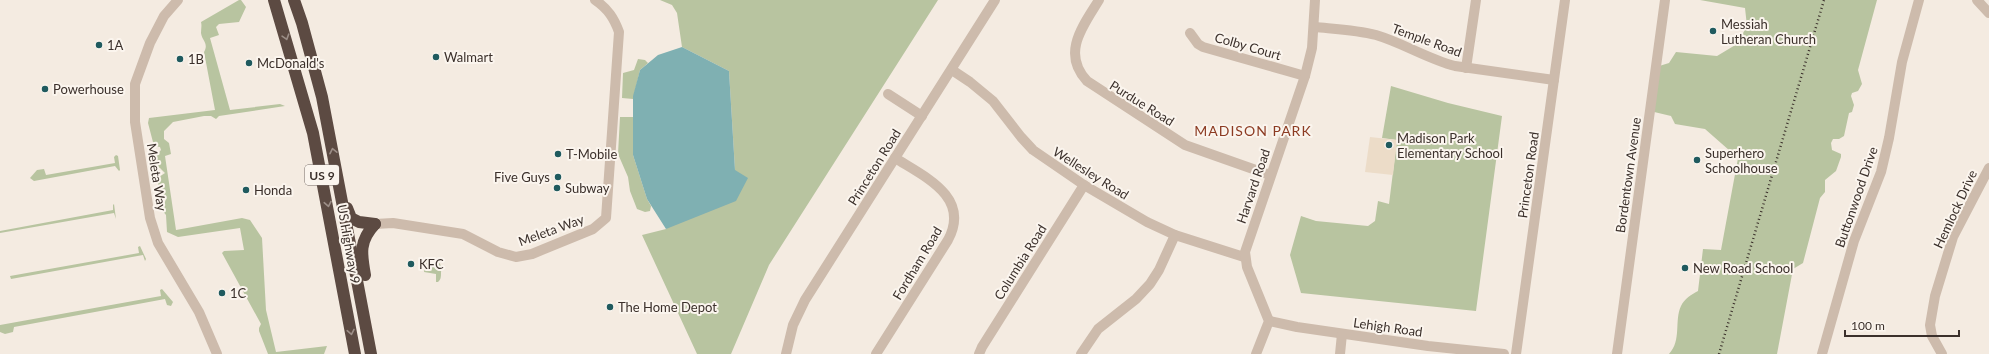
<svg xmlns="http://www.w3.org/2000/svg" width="1989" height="354" font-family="Lato,sans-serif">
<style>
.green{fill:#b8c4a0}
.plaza{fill:#ecdcc8}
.water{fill:#7fb0b2}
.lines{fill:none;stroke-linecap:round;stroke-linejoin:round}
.minor{stroke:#cdbbac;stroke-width:10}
.highway{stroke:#5c4a42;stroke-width:12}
.rail{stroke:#3b302b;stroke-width:2.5;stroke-dasharray:1 3;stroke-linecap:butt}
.oneway{stroke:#9c8e87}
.poi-dot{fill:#1f5a5e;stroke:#fbf5ee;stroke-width:1.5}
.labels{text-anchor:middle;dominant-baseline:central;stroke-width:4;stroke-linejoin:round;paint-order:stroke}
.shield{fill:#fbf5ee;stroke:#756b66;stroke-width:1}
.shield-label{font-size:12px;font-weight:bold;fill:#3b302b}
.poi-label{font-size:13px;fill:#3b302b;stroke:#fbf5ee;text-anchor:start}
.street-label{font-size:13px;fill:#3b302b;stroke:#fbf5ee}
.neighbourhood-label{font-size:14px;letter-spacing:1px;fill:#8c3b22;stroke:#fbf5ee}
</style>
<rect width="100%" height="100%" fill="#f4ebe1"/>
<!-- green -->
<g class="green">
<path d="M239 0H241L246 7 239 22 219 24 216 27 219 35 210 38 230 110 280 104 285 106 219 116 216 119 211 116H204L173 122 164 131V139L169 143 171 154 165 156 176 230 242 218 250 220 262 238 266 310 276 352 327 346 324 354H268L259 331V328L261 324 222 253 224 251 244 250 240 228 178 237 167 232 166 215 162 210 166 199 159 193 158 180 159 177 165 173 160 168 155 165C153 158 156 155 161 150L160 147 154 146 148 123 149 118 215 110 204 52C209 43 202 41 201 33 201 29 202 26 201 22Z"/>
<polygon points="660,0 938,0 769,265 731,354 697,354 642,235 666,229 735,170 729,71 682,47 677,13 672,5"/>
<path d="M1700 0H1877L1858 70 1862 84 1858 91 1852 93 1851 96 1854 105 1852 112 1849 113 1844 136 1839 139H1833L1831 143 1832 150 1841 154V157L1836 171 1825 180V192L1820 198 1803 263 1793 269 1777 354H1669C1682 340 1674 321 1681 306 1684 299 1692 294 1698 291L1703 249 1721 250 1738 158 1705 129 1675 124 1671 116 1650 111 1656 67 1669 63 1676 52 1717 56 1737 44 1747 26 1745 8Z"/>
<polygon points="638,59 645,60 648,63 640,70 633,99 622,98 623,73 634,70"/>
<polygon points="1391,86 1448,103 1502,116 1476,311 1301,293 1290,255 1301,216 1316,221 1368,226 1375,221 1378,201 1389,204 1397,140 1382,138"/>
<polygon points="620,117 633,117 633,155 647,199 651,206 650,211 645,212 637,209 630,191 628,177 618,154"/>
<polygon points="116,155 118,156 120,170 119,171 115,166 34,181 30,178 37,170 44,169 46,175 115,163 114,157"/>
<polygon points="114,204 116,219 114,213 0,233 0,231 113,210 113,205"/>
<polygon points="140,246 146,259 145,261 143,255 11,279 10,276 139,253 138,247"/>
<path d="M426 258C436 260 443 261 441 273 441 277 441 279 438 282H436V274L424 272Z"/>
<polygon points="162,289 173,302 171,306 167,305 165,299 14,327 13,332 5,334 0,332 0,325 161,296 160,290"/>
</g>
<!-- plaza -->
<polygon class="plaza" points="1370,137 1397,140 1393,175 1365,172"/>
<!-- water -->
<polygon class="water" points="682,47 729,71 735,170 748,178 736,201 666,229 647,199 633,155 633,96 640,70 658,55"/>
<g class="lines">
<!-- minor -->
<g class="minor">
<polyline points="178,0 164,16 150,43 135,84 135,122 150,218 158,243 199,312 217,354"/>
<path d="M1099 0C1083 26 1061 53 1087 81L1185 145 1270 175"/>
<polyline points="1977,0 1989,13"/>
<path d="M1315 27C1335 29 1357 30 1376 35 1403 43 1428 59 1455 66L1554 80"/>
<polyline points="1190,33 1198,44 1203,47 1305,76"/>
<polyline points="1466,68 1476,0"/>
<polyline points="952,70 970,82 993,101 1021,137 1033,150 1084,185 1147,222 1175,235 1244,257"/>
<polyline points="888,94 922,116"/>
<path d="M375 224 393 223 463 234 498 252 516 257 532 254 593 229 606 218 619 32C614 18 608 9 595 0"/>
<polyline points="1269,321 1297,327 1428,346 1504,354"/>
<polyline points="786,354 793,325 805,300 995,0"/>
<path d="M876 354 948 240C971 197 925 177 895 158"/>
<polyline points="979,354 982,347 1084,185"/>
<polyline points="1081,354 1098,329 1136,299 1150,284 1159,270 1175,235"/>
<polyline points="1256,354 1269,321 1247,267 1245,252 1305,76 1312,48 1315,0"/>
<polyline points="1340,354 1342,334"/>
<polyline points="1516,354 1565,0"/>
<polyline points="1617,354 1665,0"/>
<polyline points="1822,354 1854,241 1881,172 1889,138 1902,62 1919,0"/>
<polyline points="1942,354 1932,336 1930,325 1935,296 1953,237 1989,168"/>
</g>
<!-- highway -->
<g class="highway">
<polyline points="274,0 313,133 355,354"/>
<polyline points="294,0 302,23 322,97 371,354"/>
<polyline points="347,208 351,218 359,222 375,224"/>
<path d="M365 275C361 253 359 241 375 224"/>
</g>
<!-- rail -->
<polyline class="rail" points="1719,354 1824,0"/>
</g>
<!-- one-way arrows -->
<defs><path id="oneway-chevron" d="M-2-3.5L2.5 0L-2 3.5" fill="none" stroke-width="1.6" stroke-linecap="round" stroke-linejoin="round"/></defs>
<g class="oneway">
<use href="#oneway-chevron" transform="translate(286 37) rotate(73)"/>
<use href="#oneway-chevron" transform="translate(333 151) rotate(-102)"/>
<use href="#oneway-chevron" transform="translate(328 204) rotate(79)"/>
<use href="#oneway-chevron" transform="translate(351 332) rotate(79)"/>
</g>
<!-- markers -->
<g class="poi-dot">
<circle cx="1713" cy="31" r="4"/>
<circle cx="99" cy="45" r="4"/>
<circle cx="436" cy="57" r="4"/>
<circle cx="180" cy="59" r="4"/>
<circle cx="249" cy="63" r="4"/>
<circle cx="45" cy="89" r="4"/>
<circle cx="1389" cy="145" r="4"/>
<circle cx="558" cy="154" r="4"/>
<circle cx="1697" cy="160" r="4"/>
<circle cx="558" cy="177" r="4"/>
<circle cx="557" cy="188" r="4"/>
<circle cx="246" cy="190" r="4"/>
<circle cx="411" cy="264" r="4"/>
<circle cx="1685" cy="268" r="4"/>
<circle cx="222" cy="293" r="4"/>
<circle cx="610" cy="307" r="4"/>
</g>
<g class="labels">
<!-- shield labels -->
<rect class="shield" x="305" y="165" width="34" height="20" rx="3"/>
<g class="shield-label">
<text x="322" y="175">US 9</text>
</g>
<!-- poi labels -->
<g class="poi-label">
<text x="1721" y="24">Messiah<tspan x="1721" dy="15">Lutheran Church</tspan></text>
<text x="107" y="45">1A</text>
<text x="444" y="57">Walmart</text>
<text x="188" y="59">1B</text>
<text x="257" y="63">McDonald's</text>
<text x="53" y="89">Powerhouse</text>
<text x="1397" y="138">Madison Park<tspan x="1397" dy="15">Elementary School</tspan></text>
<text x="1705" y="153">Superhero<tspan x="1705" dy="15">Schoolhouse</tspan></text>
<text x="566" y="154">T-Mobile</text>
<text x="550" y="177" text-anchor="end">Five Guys</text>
<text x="565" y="188">Subway</text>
<text x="254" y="190">Honda</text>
<text x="419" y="264">KFC</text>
<text x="1693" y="268">New Road School</text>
<text x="230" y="293">1C</text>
<text x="618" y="307">The Home Depot</text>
</g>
<!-- street labels -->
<g class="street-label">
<text transform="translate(1427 40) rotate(20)">Temple Road</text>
<text transform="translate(1248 46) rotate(16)">Colby Court</text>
<text transform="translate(1142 103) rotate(32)">Purdue Road</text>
<text transform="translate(874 167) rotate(-58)">Princeton Road</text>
<text transform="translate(1091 173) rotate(32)">Wellesley Road</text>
<text transform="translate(1528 175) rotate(-82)">Princeton Road</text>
<text transform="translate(1628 175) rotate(-82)">Bordentown Avenue</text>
<text transform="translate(157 177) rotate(81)">Meleta Way</text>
<text transform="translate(1253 186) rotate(-71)">Harvard Road</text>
<text transform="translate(1856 197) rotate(-71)">Buttonwood Drive</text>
<text transform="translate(1955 209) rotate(-65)">Hemlock Drive</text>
<text transform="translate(551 230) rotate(-20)">Meleta Way</text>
<text transform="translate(349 244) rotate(80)">US Highway 9</text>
<text transform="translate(1020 262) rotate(-58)">Columbia Road</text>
<text transform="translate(917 263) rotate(-59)">Fordham Road</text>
<text transform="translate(1388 327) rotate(8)">Lehigh Road</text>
</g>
<!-- neighbourhood labels -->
<g class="neighbourhood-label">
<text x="1253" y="130">MADISON PARK</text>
</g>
</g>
<!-- scale -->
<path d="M1845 330v6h114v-6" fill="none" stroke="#3b302b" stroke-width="2"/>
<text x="1851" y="330" font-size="12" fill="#3b302b" stroke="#fbf5ee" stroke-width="3" paint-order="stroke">100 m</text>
</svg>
